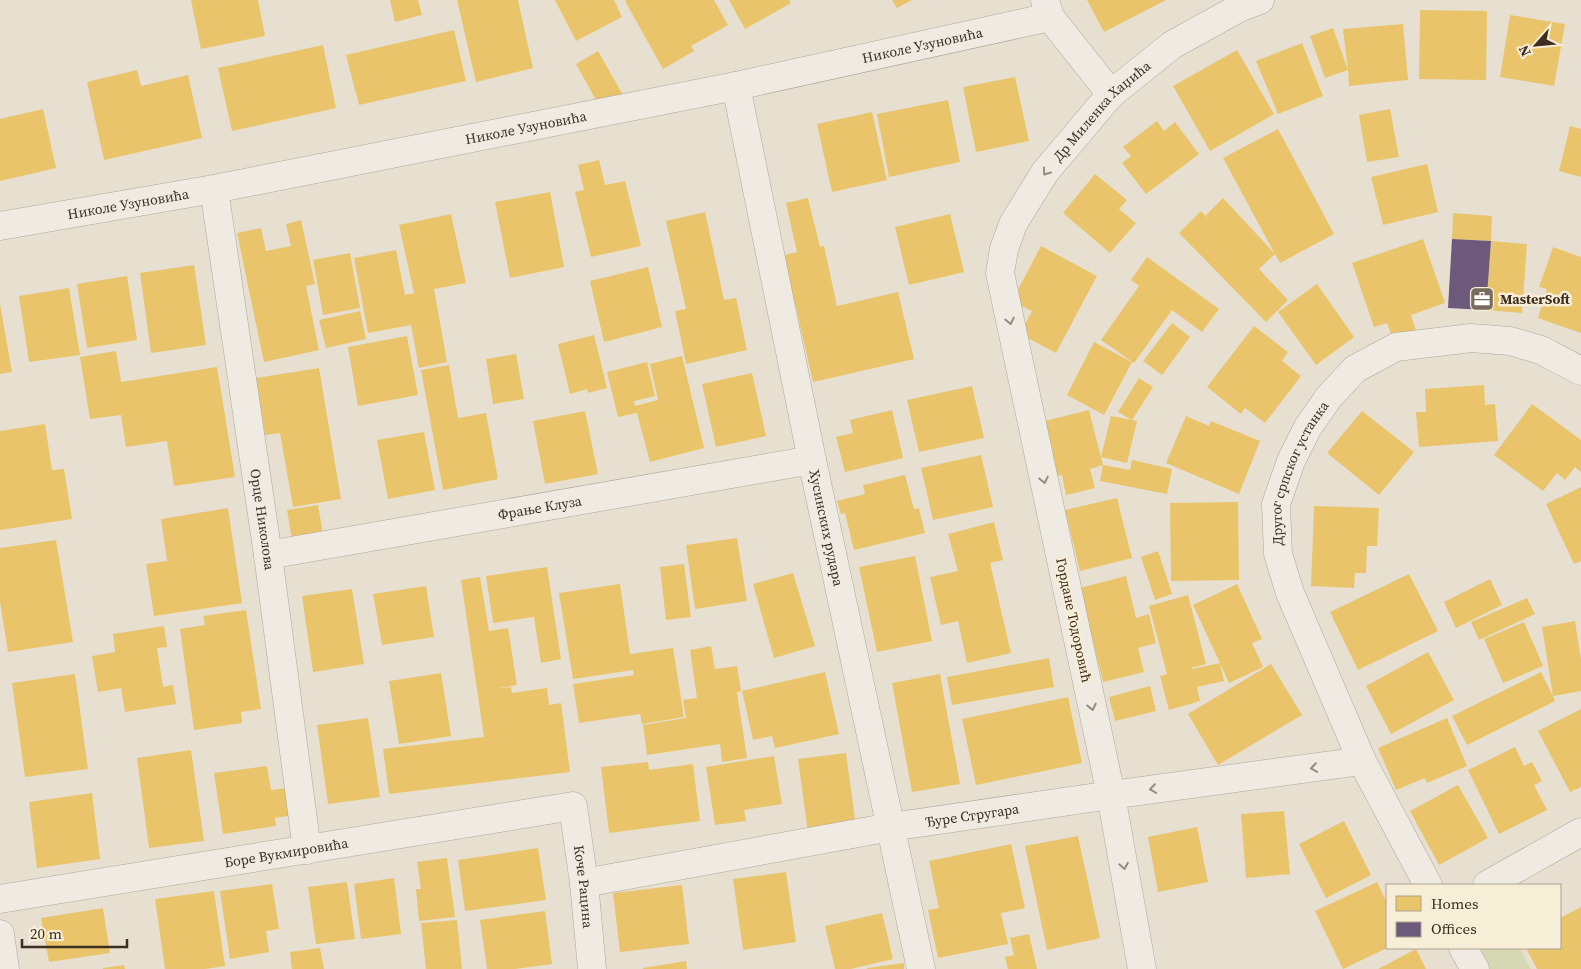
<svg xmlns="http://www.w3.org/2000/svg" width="1581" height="969" font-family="'Source Serif 4',serif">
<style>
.green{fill:#d6d7b3}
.homes{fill:#e9c46a}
.offices{fill:#6d597a}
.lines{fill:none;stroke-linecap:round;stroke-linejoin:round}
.minor-casing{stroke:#ada599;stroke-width:29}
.minor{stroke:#efebe3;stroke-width:28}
.oneway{stroke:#968c82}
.labels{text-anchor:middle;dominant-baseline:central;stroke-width:5;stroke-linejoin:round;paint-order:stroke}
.street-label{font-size:14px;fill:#3d2e20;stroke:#f7eed8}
.poi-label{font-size:14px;font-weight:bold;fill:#3d2e20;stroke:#f7eed8;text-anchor:start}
</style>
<rect width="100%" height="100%" fill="#e7e0d1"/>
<!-- green -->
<polygon class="green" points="1478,948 1520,948 1531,969 1489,969"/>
<!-- homes -->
<g class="homes">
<polygon points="191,0 258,0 265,36 201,49"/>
<polygon points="390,0 418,0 422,15 395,22"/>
<polygon points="457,0 518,0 533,68 476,82"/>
<polygon points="555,0 614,0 622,17 576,41"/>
<polygon points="627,0 714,0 728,25 691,46 694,51 663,69 625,1"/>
<polygon points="729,0 789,0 791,3 745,29"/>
<polygon points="892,0 912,0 897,8"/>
<polygon points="1087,0 1166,0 1104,32"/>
<polygon points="1420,10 1487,11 1486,80 1419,79"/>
<polygon points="1510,15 1565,24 1554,86 1500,77"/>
<polygon points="1403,24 1408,80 1349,86 1348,70 1325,78 1310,36 1333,28 1348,70 1343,29"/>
<polygon points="454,30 466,81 359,105 346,55"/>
<polygon points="1302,43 1323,96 1278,114 1256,61"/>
<polygon points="323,45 336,108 232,131 218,68"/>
<polygon points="1237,50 1274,114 1210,151 1173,86"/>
<polygon points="598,51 623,95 600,107 576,64"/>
<polygon points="137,70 141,86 188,75 202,138 104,160 87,82"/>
<polygon points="1015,77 1029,141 976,152 963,87"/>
<polygon points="948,100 960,162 889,177 877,114"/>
<polygon points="43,109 56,168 0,181 0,119"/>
<polygon points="1390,109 1399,157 1367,162 1359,115"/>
<polygon points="872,112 887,180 832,192 817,124"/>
<polygon points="1157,121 1164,131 1175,122 1199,154 1146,194 1122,163 1131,156 1123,147"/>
<polygon points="1570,126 1581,129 1581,177 1559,171"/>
<polygon points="1278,129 1334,234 1280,263 1275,254 1259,269 1288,300 1266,322 1179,233 1201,211 1210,220 1206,215 1223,198 1275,254 1223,158"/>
<polygon points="599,160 605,185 625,181 641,246 591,257 575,192 584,190 578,165"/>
<polygon points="1427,164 1438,212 1383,225 1371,177"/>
<polygon points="1095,174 1127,200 1119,209 1136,223 1110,253 1063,213"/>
<polygon points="550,192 564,267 510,278 495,202"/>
<polygon points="808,198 820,247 824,246 837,306 898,292 914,359 813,382 784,255 797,252 786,203"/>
<polygon points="705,212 724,300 736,298 747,350 686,364 675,311 686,309 666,221"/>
<polygon points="1453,213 1492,216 1491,241 1527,244 1522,313 1486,310 1491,241 1452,239"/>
<polygon points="451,214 466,283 434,289 447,362 419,368 411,325 368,333 354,258 396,250 405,295 414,293 399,225"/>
<polygon points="950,214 964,272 909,285 895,227"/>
<polygon points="301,220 315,284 306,286 319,350 264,362 237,233 261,228 266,251 291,246 286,224"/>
<polygon points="1423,239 1445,303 1411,315 1418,337 1395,345 1387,323 1374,327 1352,263"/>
<polygon points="1041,246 1097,276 1056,353 1020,334 1032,311 1012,301"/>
<polygon points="1553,247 1581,257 1581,333 1538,318 1547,289 1539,287"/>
<polygon points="350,253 360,308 323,315 313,260"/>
<polygon points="1147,257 1219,309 1202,332 1172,310 1134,363 1101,340 1139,286 1131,280"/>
<polygon points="194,265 206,345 151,353 140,273"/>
<polygon points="648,267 662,327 604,342 590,281"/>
<polygon points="127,276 137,340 87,348 77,284"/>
<polygon points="1317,284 1354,337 1316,365 1278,312"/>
<polygon points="69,288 80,355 29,362 19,296"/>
<polygon points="0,304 12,372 0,374"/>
<polygon points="360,311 366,339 326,348 319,320"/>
<polygon points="1172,323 1190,337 1162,375 1143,361"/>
<polygon points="1254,326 1288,352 1282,361 1301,376 1265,423 1245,408 1241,414 1207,387"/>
<polygon points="594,335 607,388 588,393 587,389 570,394 558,344"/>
<polygon points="407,336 418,395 358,406 348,347"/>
<polygon points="1094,342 1132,362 1104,415 1067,395"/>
<polygon points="116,351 121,382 217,367 235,477 174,486 167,441 126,447 121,415 90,419 80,357"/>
<polygon points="516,354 524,399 493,404 486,359"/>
<polygon points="682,356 704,448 650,462 637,413 618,417 607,372 647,362 655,396 634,401 635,406 658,400 650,364"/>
<polygon points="449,365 458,418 486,413 498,479 443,490 421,370"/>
<polygon points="319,368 341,499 293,507 280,433 265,435 256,378"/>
<polygon points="752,373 766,436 716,447 702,384"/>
<polygon points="1139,378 1153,387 1132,420 1118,412"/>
<polygon points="1484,385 1485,405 1495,404 1498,441 1419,447 1416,412 1426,412 1425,389"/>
<polygon points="972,386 984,438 919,452 907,400"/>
<polygon points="1532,404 1581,440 1581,472 1575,467 1565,480 1557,473 1543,491 1494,455"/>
<polygon points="892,410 903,458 845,472 836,437 853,433 850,420"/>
<polygon points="1089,410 1103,465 1130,470 1132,460 1172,469 1167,494 1100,481 1103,465 1090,469 1095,488 1066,495 1062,475 1053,477 1047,453 1053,451 1045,421"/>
<polygon points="585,411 598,474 545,484 533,421"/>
<polygon points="1362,411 1414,452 1379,495 1327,453"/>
<polygon points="1111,416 1137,421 1127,463 1101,457"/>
<polygon points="1186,416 1209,426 1211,421 1260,441 1239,494 1166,463"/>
<polygon points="45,424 52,470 64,469 72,519 0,530 0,431"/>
<polygon points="424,432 435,490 388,499 377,440"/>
<polygon points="981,455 993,507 933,520 921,468"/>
<polygon points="905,475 914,509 919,508 925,533 854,550 845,513 841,514 837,501 865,494 863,485"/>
<polygon points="1581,487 1581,561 1574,564 1546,504"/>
<polygon points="1117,498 1132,558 1080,571 1065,510"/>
<polygon points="1238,502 1239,580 1171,581 1170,503"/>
<polygon points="318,505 323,534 292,540 287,510"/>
<polygon points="1314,506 1379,508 1377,546 1367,546 1366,573 1355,573 1354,588 1311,586"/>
<polygon points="228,508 242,603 154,616 146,564 167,561 161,519"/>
<polygon points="994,522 1003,560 990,563 1011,653 967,663 958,621 941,625 930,577 958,571 948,534"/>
<polygon points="737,538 747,601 695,609 686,545"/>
<polygon points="56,540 73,642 8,652 0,602 0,548"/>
<polygon points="1158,551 1172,594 1155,600 1141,557"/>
<polygon points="915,556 932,641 877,652 859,567"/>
<polygon points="684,564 691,617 666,620 660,567"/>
<polygon points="547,567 561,659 541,663 534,617 493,623 486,576"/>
<polygon points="793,573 815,646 774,658 753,584"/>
<polygon points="1409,574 1438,631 1358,670 1330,612"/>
<polygon points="1126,576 1136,618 1149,614 1156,643 1138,648 1144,672 1103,682 1080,588"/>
<polygon points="480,577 489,631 508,628 517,685 493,689 511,687 512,693 547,688 549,705 561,703 570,772 389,794 383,749 484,737 461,580"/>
<polygon points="1490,579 1502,605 1456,628 1444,602"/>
<polygon points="620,584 630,654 673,648 684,717 642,724 640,714 579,723 573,684 634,675 633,670 573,679 559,593"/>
<polygon points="1237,584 1262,639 1252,643 1263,667 1229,683 1220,663 1224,681 1197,687 1200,701 1169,710 1160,676 1167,674 1149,606 1188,595 1206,664 1191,668 1192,669 1220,663 1193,605"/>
<polygon points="426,586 434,637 382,645 373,594"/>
<polygon points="352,589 364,664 313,672 302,596"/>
<polygon points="1527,598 1535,614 1479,640 1471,622"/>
<polygon points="246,610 261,709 241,712 242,723 194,730 180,629 205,625 203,616"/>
<polygon points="1575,621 1581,659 1581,691 1553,696 1555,701 1467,745 1452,716 1541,672 1553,696 1542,627"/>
<polygon points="1524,622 1543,666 1503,683 1484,639"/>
<polygon points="164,626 167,647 157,648 163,687 173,685 176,704 125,712 121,688 98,692 92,656 115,652 113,634"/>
<polygon points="711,646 715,669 737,666 741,691 737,692 747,758 722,762 720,744 647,755 643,725 686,718 683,700 697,698 690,650"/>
<polygon points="1428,652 1454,700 1391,734 1366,686"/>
<polygon points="1049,658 1054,687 952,705 947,677"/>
<polygon points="1271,664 1302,715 1218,765 1188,714"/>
<polygon points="825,672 839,734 775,748 772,736 753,740 742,691"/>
<polygon points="441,673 451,736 399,744 389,681"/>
<polygon points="75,674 88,769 25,777 12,683"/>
<polygon points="940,674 960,784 912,792 892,683"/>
<polygon points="1150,686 1156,711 1115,721 1109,697"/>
<polygon points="1068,697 1082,763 976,785 962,719"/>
<polygon points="1581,709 1581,787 1570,792 1538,731"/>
<polygon points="368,718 380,797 328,804 317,725"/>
<polygon points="1447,718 1467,766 1427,783 1425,778 1396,790 1378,748"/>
<polygon points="1515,747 1524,766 1532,762 1542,781 1534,785 1547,810 1499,834 1468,770"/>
<polygon points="191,750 204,841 149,848 137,758"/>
<polygon points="846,753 856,826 808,833 798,759"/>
<polygon points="774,756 782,804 744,810 746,821 715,825 706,767"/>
<polygon points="648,762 649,770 693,764 700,821 609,833 601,767"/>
<polygon points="267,766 271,790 290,788 294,815 275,818 276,826 223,834 214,773"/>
<polygon points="1458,785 1488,838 1439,865 1410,811"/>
<polygon points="92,793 100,859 37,868 29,802"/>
<polygon points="1284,811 1290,874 1246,878 1241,814"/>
<polygon points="1344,821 1371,875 1326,898 1299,844"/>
<polygon points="1197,827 1208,882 1158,892 1148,837"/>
<polygon points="1078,836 1100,938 1047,950 1025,846"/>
<polygon points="1011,844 1025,908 1001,913 1008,944 938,958 928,910 939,908 929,861"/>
<polygon points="538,848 546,900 465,911 458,860"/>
<polygon points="447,858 455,917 419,921 416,889 421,889 417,862"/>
<polygon points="786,872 796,942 743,950 733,879"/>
<polygon points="394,878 401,934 361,939 354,884"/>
<polygon points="347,882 355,939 316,944 308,887"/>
<polygon points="1377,882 1387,903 1387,948 1343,969 1315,911"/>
<polygon points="272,884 279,929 266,931 269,952 230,959 220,891"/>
<polygon points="682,885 689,944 620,952 613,893"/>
<polygon points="214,891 225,966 205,969 165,969 155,899"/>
<polygon points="1581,907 1581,969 1537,969 1526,948 1560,948 1560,918"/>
<polygon points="103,908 110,953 49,962 41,918"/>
<polygon points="545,911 552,964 515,969 487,969 480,920"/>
<polygon points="882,913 893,959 851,969 835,969 825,926"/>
<polygon points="457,920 462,969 426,969 421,923"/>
<polygon points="1029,934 1037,969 1008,969 1005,957 1014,955 1010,938"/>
<polygon points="320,948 324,969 292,969 290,952"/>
<polygon points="1416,949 1426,969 1378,969"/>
<polygon points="686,961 687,969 643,969 643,968"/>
<polygon points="904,963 904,969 867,969 867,968"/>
<polygon points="124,965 125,969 103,969 103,968"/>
</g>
<!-- offices -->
<polygon class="offices" points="1452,239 1491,241 1486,310 1448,308"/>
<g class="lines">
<defs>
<g id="minor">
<polyline points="1045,0 1050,17 1111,94"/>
<path id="s1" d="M736 86 812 460 921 969"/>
<path id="s2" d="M214 189 268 555 307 850"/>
<path id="s3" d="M0 226 214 189 736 86 1050 17"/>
<path id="s4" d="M268 555 812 460"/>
<path id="s5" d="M584 883 891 827 1111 795 1362 761"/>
<path id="s6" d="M1428 885 1362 761 1290 593 1278 554 1276 504 1291 461 1308 427 1329 397 1355 369 1396 347 1471 338 1510 341 1541 350 1581 371"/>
<polyline points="1487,885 1581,832"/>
<path id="s7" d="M0 899 573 806 584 883 592 969"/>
<polyline points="0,934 5,969"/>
<polyline points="1463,948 1475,969"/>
<path id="s8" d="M1142 969 1111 795 1000 273 1004 249 1013 224 1045 172 1111 94 1172 45 1239 8 1260 0"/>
</g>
</defs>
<!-- minor casing -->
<use href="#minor" class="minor-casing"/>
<!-- minor -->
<use href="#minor" class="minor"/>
</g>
<!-- one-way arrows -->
<defs><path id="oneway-chevron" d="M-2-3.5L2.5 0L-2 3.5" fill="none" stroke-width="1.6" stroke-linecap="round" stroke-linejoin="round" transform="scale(1.25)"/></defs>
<g class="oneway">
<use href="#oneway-chevron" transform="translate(1046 172) rotate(126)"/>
<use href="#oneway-chevron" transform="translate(1010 321) rotate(78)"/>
<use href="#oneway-chevron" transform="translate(1044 480) rotate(78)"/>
<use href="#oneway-chevron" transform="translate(1092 707) rotate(78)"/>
<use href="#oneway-chevron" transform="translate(1314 768) rotate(172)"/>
<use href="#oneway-chevron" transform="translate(1153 789) rotate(172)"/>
<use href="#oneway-chevron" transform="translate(1124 866) rotate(80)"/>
</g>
<!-- icons -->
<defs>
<symbol id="office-square" viewBox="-11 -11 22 22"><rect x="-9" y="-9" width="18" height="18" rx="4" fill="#786c5e" stroke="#f7eed8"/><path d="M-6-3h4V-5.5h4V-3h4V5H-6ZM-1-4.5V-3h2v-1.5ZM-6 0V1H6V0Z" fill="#fff"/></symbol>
</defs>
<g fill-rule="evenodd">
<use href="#office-square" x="1468" y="285" width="28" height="28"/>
</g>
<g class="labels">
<!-- street labels -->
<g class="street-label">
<text stroke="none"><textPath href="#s3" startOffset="940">Николе Узуновића</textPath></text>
<text stroke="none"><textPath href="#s8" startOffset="906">Др Миленка Хаџића</textPath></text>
<text stroke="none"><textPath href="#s3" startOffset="535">Николе Узуновића</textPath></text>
<text stroke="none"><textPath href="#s3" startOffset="130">Николе Узуновића</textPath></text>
<text stroke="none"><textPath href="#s6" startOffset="450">Другог српског устанка</textPath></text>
<text stroke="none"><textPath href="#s4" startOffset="276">Фрање Клуза</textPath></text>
<text stroke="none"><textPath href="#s2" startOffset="334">Орце Николова</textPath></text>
<text stroke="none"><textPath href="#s1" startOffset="451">Хусинских рудара</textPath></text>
<text transform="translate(1074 620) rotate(78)">Гордане Тодоровић</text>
<text stroke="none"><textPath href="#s5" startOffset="394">Ђуре Стругара</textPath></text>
<text stroke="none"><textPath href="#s7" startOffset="290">Боре Вукмировића</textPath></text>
<text stroke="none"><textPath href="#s7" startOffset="662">Коче Рацина</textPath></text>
</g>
<!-- poi labels -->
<g class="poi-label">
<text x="1500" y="299">MasterSoft</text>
</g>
</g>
<!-- legend -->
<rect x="1386" y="884" width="175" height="65" fill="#f7eed8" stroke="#ada18e"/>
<rect x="1396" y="896" width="25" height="15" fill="#e9c46a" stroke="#ada18e"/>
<text x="1431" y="909" font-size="15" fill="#3d2e20">Homes</text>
<rect x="1396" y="922" width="25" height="15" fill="#6d597a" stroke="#ada18e"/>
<text x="1431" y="934" font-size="15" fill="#3d2e20">Offices</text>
<!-- north arrow -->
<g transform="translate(1536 45) rotate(243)" stroke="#f7eed8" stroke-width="4" paint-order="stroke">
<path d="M0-4L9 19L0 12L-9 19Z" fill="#3d2e20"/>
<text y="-8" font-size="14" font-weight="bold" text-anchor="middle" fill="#3d2e20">N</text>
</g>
<!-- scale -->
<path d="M22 939v8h105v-8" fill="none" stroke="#3d2e20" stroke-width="2.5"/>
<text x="30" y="939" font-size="15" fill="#3d2e20" stroke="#f7eed8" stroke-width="4" paint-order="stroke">20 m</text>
</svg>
